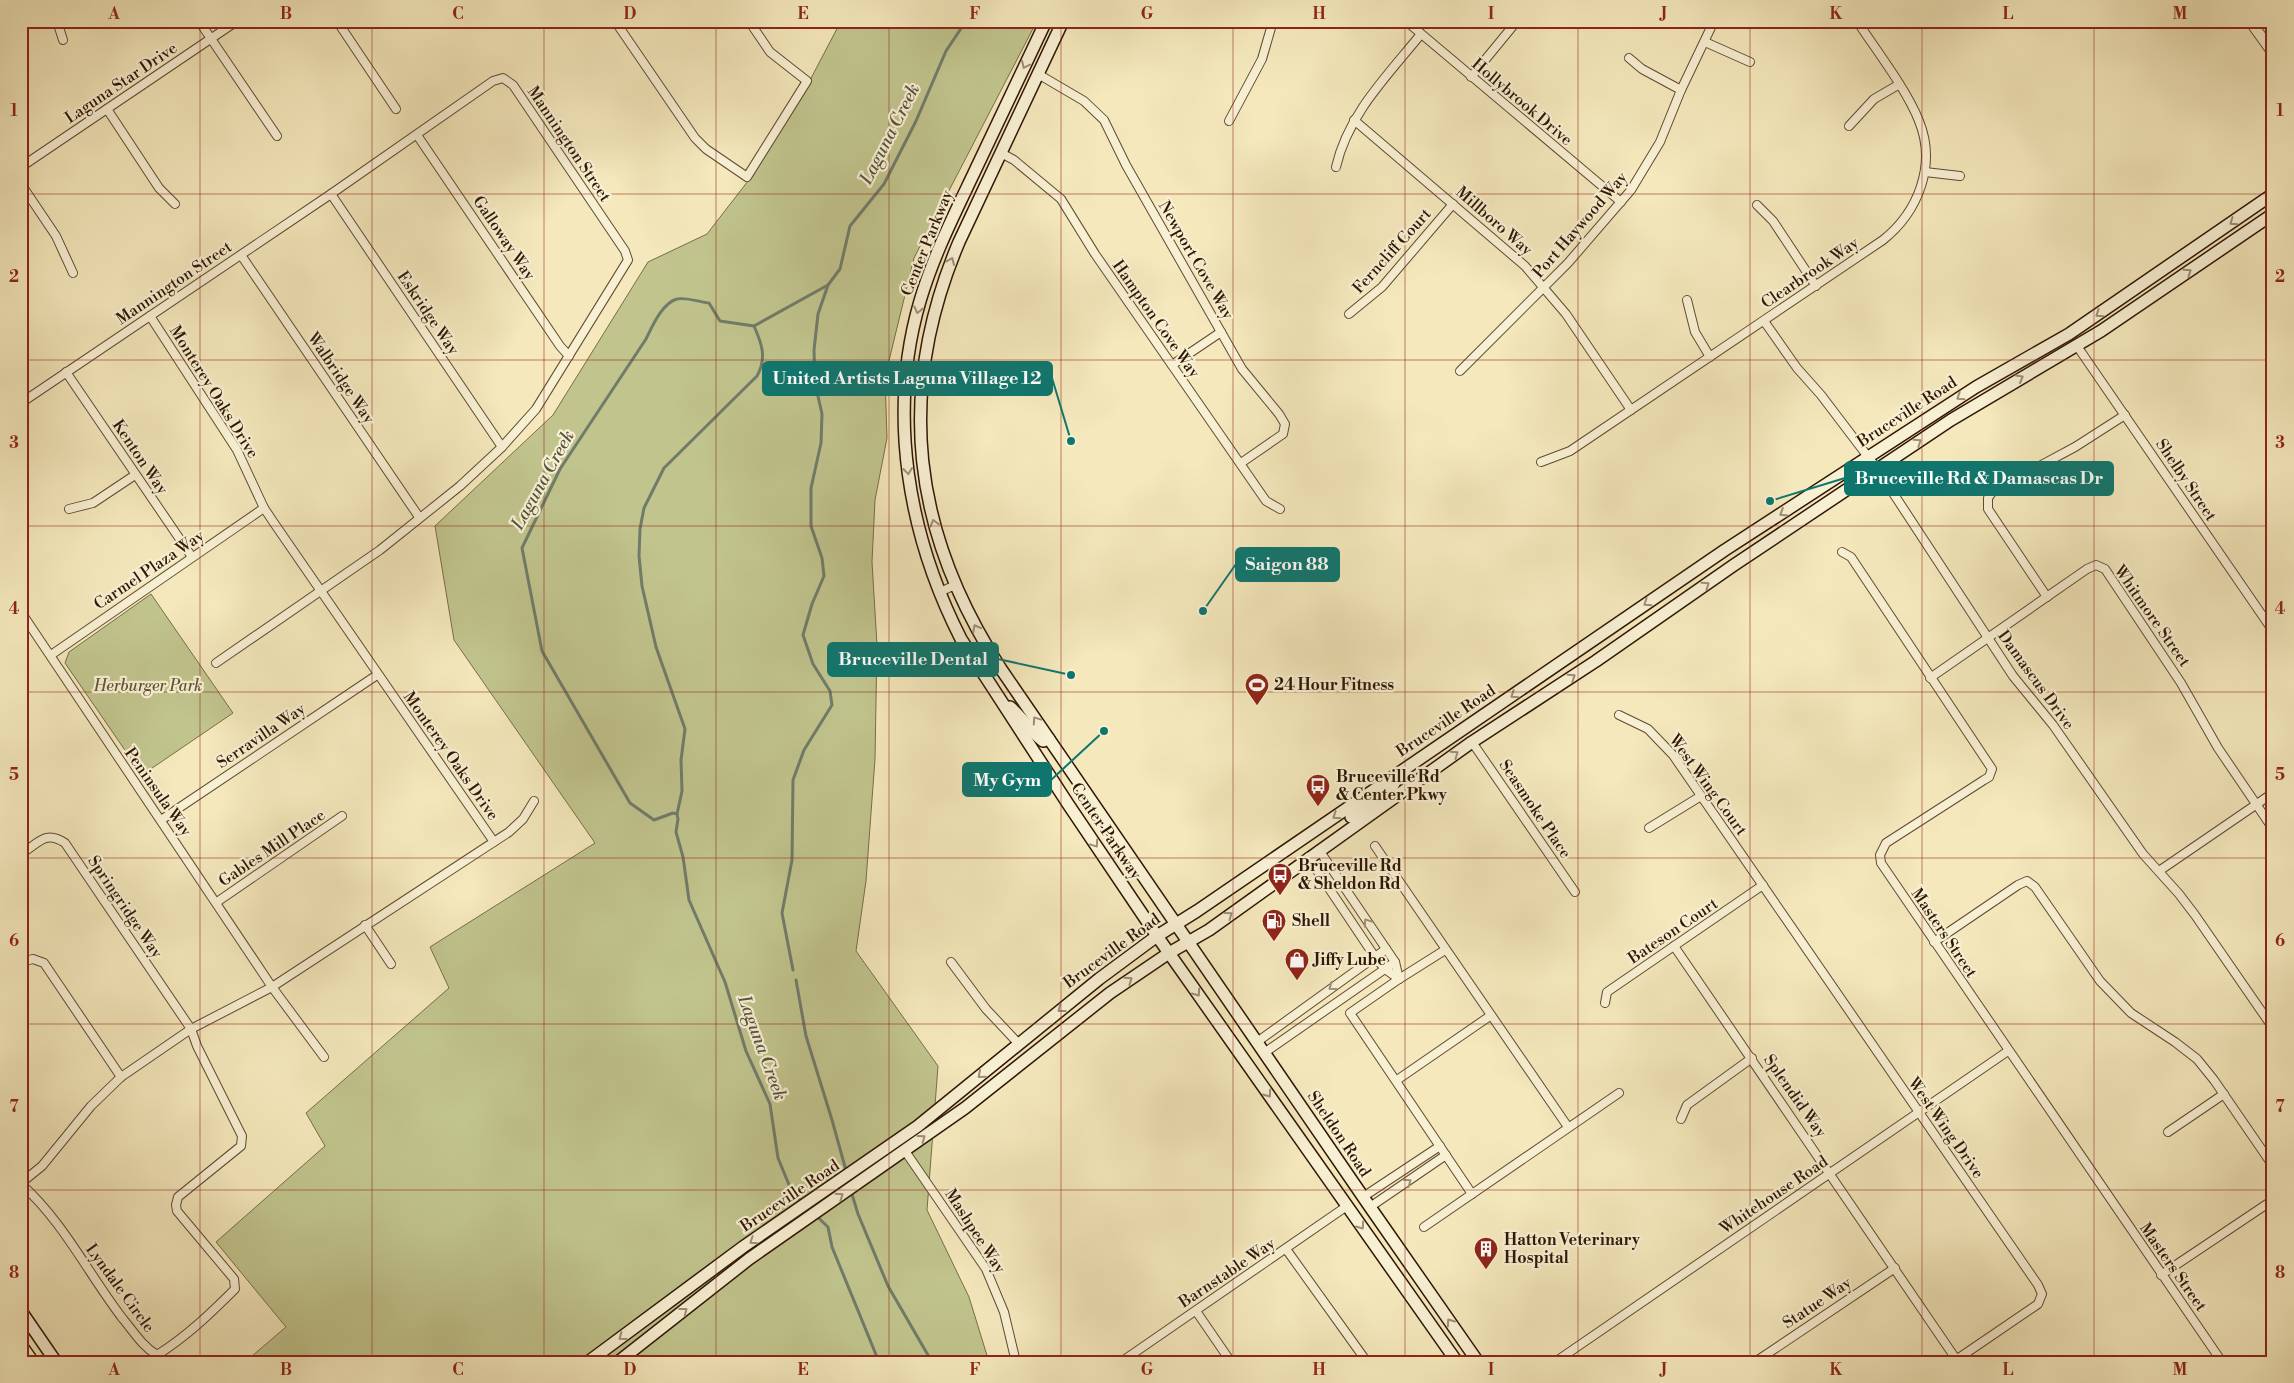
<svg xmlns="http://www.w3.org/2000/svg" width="2294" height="1383" font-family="'Libre Bodoni',serif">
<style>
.green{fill:#c1c48d;stroke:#786d48}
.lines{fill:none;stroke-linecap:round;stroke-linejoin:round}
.stream{stroke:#707c6a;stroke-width:3}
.minor-casing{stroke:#604a32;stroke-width:10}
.tertiary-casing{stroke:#604a32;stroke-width:12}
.secondary-casing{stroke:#2f1604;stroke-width:14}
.minor{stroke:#f8f0d3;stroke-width:8}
.tertiary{stroke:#f8f0d3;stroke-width:10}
.secondary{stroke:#f8f0d3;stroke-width:11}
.oneway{stroke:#9e8e76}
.grid{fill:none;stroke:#8f2418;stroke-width:1;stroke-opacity:0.55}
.labels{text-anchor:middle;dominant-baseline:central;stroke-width:4.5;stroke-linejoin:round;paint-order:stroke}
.street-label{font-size:16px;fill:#2f1604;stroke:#f8f0d3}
.poi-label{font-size:16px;font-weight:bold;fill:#2f1604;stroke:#f8f0d3;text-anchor:start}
.park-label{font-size:16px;font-style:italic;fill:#625334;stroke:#f8f0d3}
.water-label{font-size:18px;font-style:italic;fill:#555240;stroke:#f8f0d3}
.leader{fill:none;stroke:#0f766e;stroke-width:2}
.callout-dot{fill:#0f766e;stroke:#f8f0d3;stroke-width:2}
.callout{fill:#0f766e;stroke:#0f766e;stroke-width:2}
.callout-label{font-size:18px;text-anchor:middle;font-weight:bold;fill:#fff}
.neatline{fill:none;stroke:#8f2418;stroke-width:2}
.grid-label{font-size:16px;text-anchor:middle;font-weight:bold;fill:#8f2418}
</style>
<rect width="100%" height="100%" fill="#f4e8bc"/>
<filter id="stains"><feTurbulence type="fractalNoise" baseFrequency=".004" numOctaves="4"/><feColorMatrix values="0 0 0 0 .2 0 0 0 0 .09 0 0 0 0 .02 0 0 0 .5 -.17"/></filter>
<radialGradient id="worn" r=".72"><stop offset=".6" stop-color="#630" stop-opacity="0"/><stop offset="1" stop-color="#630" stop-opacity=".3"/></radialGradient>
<!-- green -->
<g class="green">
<polygon points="841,21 1037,21 914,258 885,377 887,438 875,500 872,562 877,645 875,759 866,881 856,951 938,1066 927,1210 969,1297 989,1362 245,1362 286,1327 216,1242 325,1146 306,1113 449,988 430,947 595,843 454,640 435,526 553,415 648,262 707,234 748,181 808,84"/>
<polygon points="151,594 233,713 142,775 65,663 69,652"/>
</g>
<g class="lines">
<!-- stream -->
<g class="stream">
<path d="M754 326 720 321 709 303C700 302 686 297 677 299 662 303 652 327 646 339L560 469 522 548 542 651 630 803 654 820 673 813 677 814 678 819 676 832 683 857 689 900 725 982 746 1051 770 1104 778 1158 792 1192 802 1202"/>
<path d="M677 814 682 791 681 760 685 729 656 647 642 586 639 556 640 529 644 508 664 468 757 376C767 358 762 344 754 326L828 285"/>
<polyline points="793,970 782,913 792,860 793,780 804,750 832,705 830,691 813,664 803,635 812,604 824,576 822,558 811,526 811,488 821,443 822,414 815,383 814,350 818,314 828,285 840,269 850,226 884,184 916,121 946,51 966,21"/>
<polyline points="796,980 806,1036 832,1120 850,1185"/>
<polyline points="851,1191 858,1214 888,1286 932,1362"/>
<polyline points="806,1206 828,1227 832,1247 879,1362"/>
</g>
<defs>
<g id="minor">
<polyline points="57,21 63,40"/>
<polyline points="199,21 277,136"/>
<polyline points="337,21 396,109"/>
<polyline points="615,21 695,138 706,149 747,177 807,81 770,52 749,21"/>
<polyline points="1406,21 1621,202"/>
<polyline points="1705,42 1750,62"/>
<polyline points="1629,58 1642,69 1681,90"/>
<polyline points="1038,74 1084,101 1104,120 1126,165 1242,369 1279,414 1285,424 1283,434 1241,463"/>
<polyline points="1471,77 1517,21"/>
<polyline points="107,109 159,188 175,204"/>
<polyline points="1354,120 1525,266 1566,314 1631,410"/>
<polyline points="1229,121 1262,59 1273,21"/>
<polyline points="1849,126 1874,99 1898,85"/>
<polyline points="417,135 560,346 569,356"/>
<polyline points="1001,153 1014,160 1061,199 1095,254 1266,501 1280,509"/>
<polyline points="21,167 237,21"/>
<path d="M1336 167C1348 114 1388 75 1421 34"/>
<polyline points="1925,172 1960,176"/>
<polyline points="21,184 56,236 73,273"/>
<polyline points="331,194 502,447"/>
<polyline points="1757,205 1773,221 1816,286"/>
<polyline points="241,255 419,517"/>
<polyline points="1687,300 1695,332 1710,357"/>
<polyline points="1349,314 1382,287 1453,204"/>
<polyline points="150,316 237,450 264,508 274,523 494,842"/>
<polyline points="1764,321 1797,368 1821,395 1878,470 2013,676 2053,725 2143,854 2179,894 2195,915 2273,1028"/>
<polyline points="2077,346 2273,631"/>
<polyline points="1172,365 1221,332"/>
<polyline points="1460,371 1568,263 1631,190 1660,142 1681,90 1714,21"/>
<polyline points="66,372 192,557"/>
<polyline points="21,403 331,194 493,81 503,78 513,85 625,251 628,260 536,409 502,447 460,486 380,550 216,663"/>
<path d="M1541 462 1570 451 1883 240C1918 212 1937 165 1919 121 1907 90 1876 50 1857 21"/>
<polyline points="69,509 93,503 135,475"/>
<polyline points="1842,552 1851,557 1992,769 1989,777 1984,780 1886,843 1880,855 1881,863 2222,1362"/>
<polyline points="940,592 955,585"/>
<polyline points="2047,597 1988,509 1988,498 1993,491 2075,447 2125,415"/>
<polyline points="21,612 272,987 324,1057"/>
<polyline points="51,655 264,508"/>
<polyline points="1930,678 2087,569 2096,565 2105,569 2181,683 2218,748 2273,829"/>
<polyline points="1619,715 1648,729 1673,755 2038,1285 2042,1294 2038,1304 1953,1362"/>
<polyline points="1472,742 1575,892"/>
<polyline points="161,820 377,675"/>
<polyline points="1649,828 1701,796"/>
<polyline points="1375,846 1568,1127"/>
<polyline points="1319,850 1395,962 1399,979"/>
<path d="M21 854C39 843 45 830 65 843L191 1029 197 1046 242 1136 241 1146 178 1197 176 1205 177 1211 234 1279 235 1289C211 1313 186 1337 157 1355 142 1346 134 1332 123 1319 89 1275 63 1221 21 1184"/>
<polyline points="1308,857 1375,957 1385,969 1399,979"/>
<polyline points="2159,871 2273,793"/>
<polyline points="217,902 342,816"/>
<polyline points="365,925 391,964"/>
<polyline points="1934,942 2018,885 2027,881 2035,887 2100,981 2131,1013 2175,1042 2197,1059 2214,1080 2273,1166"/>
<polyline points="1674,946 1958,1362"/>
<polyline points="1445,950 1399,979 1350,1013 1472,1194"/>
<polyline points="21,962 33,959 44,963 121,1077"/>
<polyline points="951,962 986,1009 1018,1043"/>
<polyline points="1605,1003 1607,992 1763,885"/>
<polyline points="1257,1042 1386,949"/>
<polyline points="1264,1053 1395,962"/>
<polyline points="1397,1080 1490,1016"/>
<polyline points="1681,1119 1687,1105 1752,1058"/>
<polyline points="2168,1132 2224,1094"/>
<polyline points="905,1151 986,1269 1004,1312 1016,1362"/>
<polyline points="21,1183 42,1166 91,1106 121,1077 191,1029 272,987 509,832 523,819 534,801"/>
<polyline points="1363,1197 1440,1146"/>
<polyline points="1370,1207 1446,1155"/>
<polyline points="1424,1227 1619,1093"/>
<polyline points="1286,1249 1367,1362"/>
<polyline points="2161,1275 2273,1200"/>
<polyline points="1196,1311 1231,1362"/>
<polyline points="1121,1362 1347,1206"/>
<polyline points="1555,1362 2008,1051"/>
<polyline points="1755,1362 1895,1268"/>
</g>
<polyline id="tertiary" points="2250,21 2273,53"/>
<g id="secondary">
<path d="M1046 21C1021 73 997 124 973 175 953 217 933 257 920 301 887 414 908 535 961 639L1068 804 1157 936 1457 1362"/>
<path d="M1063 21 959 242C895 393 912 532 1001 669L1370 1207 1478 1362"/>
<path d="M1010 707C1022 717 1031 732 1043 741L1049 739"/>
<polyline points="1351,817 1392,787 1396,780"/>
<polyline points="21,1311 56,1362"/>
<polyline points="21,1345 33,1362"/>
<polyline points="588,1362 743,1247 918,1126 1099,979 1157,936 1197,911 1725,550 1976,387 2069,334 2273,194"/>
<polyline points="618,1362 749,1259 965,1108 1110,993 1169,953 1209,930 1472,742 1596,661 1734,565 1951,420 2101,331 2273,214"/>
</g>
</defs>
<!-- minor casing -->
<use href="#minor" class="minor-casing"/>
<!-- tertiary casing -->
<use href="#tertiary" class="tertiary-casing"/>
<!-- secondary casing -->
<use href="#secondary" class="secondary-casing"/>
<!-- minor -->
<use href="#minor" class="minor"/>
<!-- tertiary -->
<use href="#tertiary" class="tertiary"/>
<!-- secondary -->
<use href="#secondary" class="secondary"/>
</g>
<!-- one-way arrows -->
<defs><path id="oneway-chevron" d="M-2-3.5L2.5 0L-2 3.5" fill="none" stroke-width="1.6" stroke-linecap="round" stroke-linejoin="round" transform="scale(1.25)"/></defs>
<g class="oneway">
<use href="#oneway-chevron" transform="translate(1025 65) rotate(115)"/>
<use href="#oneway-chevron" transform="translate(2233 222) rotate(145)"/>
<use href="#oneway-chevron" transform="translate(951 261) rotate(-67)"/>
<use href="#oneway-chevron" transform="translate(2188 272) rotate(-34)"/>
<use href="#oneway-chevron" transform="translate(918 310) rotate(104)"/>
<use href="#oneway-chevron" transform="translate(2099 314) rotate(146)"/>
<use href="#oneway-chevron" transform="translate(2020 378) rotate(-30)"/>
<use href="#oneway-chevron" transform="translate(1960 397) rotate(147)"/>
<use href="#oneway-chevron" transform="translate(1918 442) rotate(-34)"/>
<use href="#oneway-chevron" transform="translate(908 471) rotate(83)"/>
<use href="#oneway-chevron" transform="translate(1783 513) rotate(148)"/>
<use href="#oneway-chevron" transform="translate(934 523) rotate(-105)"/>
<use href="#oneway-chevron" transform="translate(1706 585) rotate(-35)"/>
<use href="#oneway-chevron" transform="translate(1647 603) rotate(146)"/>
<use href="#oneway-chevron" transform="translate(976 628) rotate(-118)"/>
<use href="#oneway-chevron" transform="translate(1572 677) rotate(-33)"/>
<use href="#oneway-chevron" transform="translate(1514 695) rotate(146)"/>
<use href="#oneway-chevron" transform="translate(1036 720) rotate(-124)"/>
<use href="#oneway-chevron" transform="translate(1455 754) rotate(-35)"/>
<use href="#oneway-chevron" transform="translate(1336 816) rotate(146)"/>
<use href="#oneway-chevron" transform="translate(1095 844) rotate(56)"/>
<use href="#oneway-chevron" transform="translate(1229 915) rotate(-36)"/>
<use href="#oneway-chevron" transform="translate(1367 922) rotate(-124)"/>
<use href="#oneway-chevron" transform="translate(1129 980) rotate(-34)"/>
<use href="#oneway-chevron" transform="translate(1332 987) rotate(144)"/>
<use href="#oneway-chevron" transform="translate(1197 993) rotate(55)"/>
<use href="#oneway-chevron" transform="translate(1061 1009) rotate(142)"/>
<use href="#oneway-chevron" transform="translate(981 1075) rotate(139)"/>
<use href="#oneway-chevron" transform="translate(1268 1094) rotate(55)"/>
<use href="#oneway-chevron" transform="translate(922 1138) rotate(-36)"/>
<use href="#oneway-chevron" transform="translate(1408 1182) rotate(-35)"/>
<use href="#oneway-chevron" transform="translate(840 1196) rotate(-34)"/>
<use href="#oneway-chevron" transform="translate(1361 1226) rotate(55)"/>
<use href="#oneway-chevron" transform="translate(753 1241) rotate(146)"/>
<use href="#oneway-chevron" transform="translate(684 1311) rotate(-38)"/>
<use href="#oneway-chevron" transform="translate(1450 1322) rotate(-125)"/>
<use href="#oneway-chevron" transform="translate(622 1337) rotate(144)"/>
</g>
<!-- grid -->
<path class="grid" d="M200 21V1362M372 21V1362M544 21V1362M716 21V1362M889 21V1362M1061 21V1362M1233 21V1362M1405 21V1362M1578 21V1362M1750 21V1362M1922 21V1362M2094 21V1362M21 194H2273M21 360H2273M21 526H2273M21 692H2273M21 858H2273M21 1024H2273M21 1190H2273"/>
<!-- icons -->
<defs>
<symbol id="stadium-pin" viewBox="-11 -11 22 30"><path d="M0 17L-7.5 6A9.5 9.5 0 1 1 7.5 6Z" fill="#8f2418" stroke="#f8f0d3"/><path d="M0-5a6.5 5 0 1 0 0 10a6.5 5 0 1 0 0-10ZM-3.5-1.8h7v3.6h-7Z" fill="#fff"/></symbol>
<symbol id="bus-pin" viewBox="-11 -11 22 30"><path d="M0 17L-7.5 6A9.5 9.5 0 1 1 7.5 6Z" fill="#8f2418" stroke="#f8f0d3"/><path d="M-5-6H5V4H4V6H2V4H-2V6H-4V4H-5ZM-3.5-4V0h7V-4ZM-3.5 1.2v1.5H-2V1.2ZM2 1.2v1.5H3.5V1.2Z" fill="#fff"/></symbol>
<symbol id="fuel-pin" viewBox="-11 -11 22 30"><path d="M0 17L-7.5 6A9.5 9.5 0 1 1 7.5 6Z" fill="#8f2418" stroke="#f8f0d3"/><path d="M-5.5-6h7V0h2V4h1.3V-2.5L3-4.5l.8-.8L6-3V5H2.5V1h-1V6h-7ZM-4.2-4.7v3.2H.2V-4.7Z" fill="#fff"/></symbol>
<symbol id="shop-pin" viewBox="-11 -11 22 30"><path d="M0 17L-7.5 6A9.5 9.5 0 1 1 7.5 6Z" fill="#8f2418" stroke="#f8f0d3"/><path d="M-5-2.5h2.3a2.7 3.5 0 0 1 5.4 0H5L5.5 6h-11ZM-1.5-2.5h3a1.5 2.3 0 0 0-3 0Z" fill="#fff"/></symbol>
<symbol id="building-pin" viewBox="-11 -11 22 30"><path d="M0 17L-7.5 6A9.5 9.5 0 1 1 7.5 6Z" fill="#8f2418" stroke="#f8f0d3"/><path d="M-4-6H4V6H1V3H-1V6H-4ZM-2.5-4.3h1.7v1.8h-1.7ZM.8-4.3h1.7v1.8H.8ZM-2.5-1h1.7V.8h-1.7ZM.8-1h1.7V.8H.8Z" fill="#fff"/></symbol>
</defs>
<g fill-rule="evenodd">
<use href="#stadium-pin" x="1243" y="671" width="28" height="38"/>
<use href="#bus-pin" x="1304" y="772" width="28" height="38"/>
<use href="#bus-pin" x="1266" y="861" width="28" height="38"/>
<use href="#fuel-pin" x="1260" y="907" width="28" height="38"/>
<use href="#shop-pin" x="1283" y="946" width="28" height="38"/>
<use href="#building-pin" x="1472" y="1235" width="28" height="38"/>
</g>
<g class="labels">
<!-- street labels -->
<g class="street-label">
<text transform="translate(121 83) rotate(-34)">Laguna Star Drive</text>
<text transform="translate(1522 102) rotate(40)">Hollybrook Drive</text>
<text transform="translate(569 144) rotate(56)">Mannington Street</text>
<text transform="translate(1494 221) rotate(41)">Millboro Way</text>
<text transform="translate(1580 225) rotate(-49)">Port Haywood Way</text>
<text transform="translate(504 238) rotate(56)">Galloway Way</text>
<text transform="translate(927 243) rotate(-68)">Center Parkway</text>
<text transform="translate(1392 251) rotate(-48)">Ferncliff Court</text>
<text transform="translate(1196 260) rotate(60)">Newport Cove Way</text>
<text transform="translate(1810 273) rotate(-34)">Clearbrook Way</text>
<text transform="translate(174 283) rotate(-34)">Mannington Street</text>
<text transform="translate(428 313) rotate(56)">Eskridge Way</text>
<text transform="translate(1156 319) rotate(55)">Hampton Cove Way</text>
<text transform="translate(341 378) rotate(56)">Walbridge Way</text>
<text transform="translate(214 392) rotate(58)">Monterey Oaks Drive</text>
<text transform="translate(1907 412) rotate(-33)">Bruceville Road</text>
<text transform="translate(140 457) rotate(56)">Kenton Way</text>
<text transform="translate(2186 480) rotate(56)">Shelby Street</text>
<text transform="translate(149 570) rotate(-34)">Carmel Plaza Way</text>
<text transform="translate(2152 616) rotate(55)">Whitmore Street</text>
<text transform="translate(2036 680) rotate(54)">Damascus Drive</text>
<text transform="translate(1446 721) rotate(-34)">Bruceville Road</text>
<text transform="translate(261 736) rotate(-34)">Serravilla Way</text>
<text transform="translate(451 756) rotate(55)">Monterey Oaks Drive</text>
<text transform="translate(1708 785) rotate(54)">West Wing Court</text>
<text transform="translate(158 792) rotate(55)">Peninsula Way</text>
<text transform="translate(1535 809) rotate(56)">Seasmoke Place</text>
<text transform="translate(1106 831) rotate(56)">Center Parkway</text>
<text transform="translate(272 848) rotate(-34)">Gables Mill Place</text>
<text transform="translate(125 907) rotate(56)">Springridge Way</text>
<text transform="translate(1673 931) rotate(-34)">Bateson Court</text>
<text transform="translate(1944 933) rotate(56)">Masters Street</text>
<text transform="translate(1112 951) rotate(-36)">Bruceville Road</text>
<text transform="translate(1795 1096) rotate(55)">Splendid Way</text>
<text transform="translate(1946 1128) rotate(55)">West Wing Drive</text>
<text transform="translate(1339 1134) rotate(56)">Sheldon Road</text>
<text transform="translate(1774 1195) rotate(-34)">Whitehouse Road</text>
<text transform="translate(790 1196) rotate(-34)">Bruceville Road</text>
<text transform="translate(975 1231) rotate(57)">Mashpee Way</text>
<text transform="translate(2173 1267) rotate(55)">Masters Street</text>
<text transform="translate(1227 1273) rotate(-34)">Barnstable Way</text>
<text transform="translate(120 1288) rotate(54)">Lyndale Circle</text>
<text transform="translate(1817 1303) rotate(-34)">Statue Way</text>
</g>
<!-- poi labels -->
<g class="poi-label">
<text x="1274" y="685">24 Hour Fitness</text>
<text x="1336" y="777">Bruceville Rd<tspan x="1336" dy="18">&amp; Center Pkwy</tspan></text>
<text x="1298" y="866">Bruceville Rd<tspan x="1298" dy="18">&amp; Sheldon Rd</tspan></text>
<text x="1292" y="921">Shell</text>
<text x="1314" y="960">Jiffy Lube</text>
<text x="1504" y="1240">Hatton Veterinary<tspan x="1504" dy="18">Hospital</tspan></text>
</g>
<!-- park labels -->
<g class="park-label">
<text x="148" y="686">Herburger Park</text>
</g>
<!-- water labels -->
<g class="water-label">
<text transform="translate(890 134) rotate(-63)">Laguna Creek</text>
<text transform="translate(543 480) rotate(-61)">Laguna Creek</text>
<text transform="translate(762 1048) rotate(70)">Laguna Creek</text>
</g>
</g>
<!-- callouts -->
<path class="leader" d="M1071 441L1052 378M1770 501L1845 478M1203 611L1236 564M1071 675L998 659M1104 731L1051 780"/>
<g class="callout-dot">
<circle cx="1071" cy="441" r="5"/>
<circle cx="1770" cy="501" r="5"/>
<circle cx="1203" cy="611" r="5"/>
<circle cx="1071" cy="675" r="5"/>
<circle cx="1104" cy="731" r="5"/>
</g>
<g class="callout">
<rect x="763" y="362" width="289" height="33" rx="5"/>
<rect x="1845" y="462" width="268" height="33" rx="5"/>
<rect x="1236" y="548" width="103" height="33" rx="5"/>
<rect x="828" y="643" width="170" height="33" rx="5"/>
<rect x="963" y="763" width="88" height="33" rx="5"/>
</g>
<g class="callout-label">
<text x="907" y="384">United Artists Laguna Village 12</text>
<text x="1979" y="484">Bruceville Rd &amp; Damascas Dr</text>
<text x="1287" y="570">Saigon 88</text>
<text x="913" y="665">Bruceville Dental</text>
<text x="1007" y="786">My Gym</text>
</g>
<!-- margin -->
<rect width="2294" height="1383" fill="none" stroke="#f4e8bc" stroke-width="55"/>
<rect x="28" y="28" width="2238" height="1328" class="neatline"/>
<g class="grid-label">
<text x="114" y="19">A</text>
<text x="286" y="19">B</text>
<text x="458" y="19">C</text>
<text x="630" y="19">D</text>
<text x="803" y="19">E</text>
<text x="975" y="19">F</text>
<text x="1147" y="19">G</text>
<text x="1319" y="19">H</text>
<text x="1491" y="19">I</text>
<text x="1664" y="19">J</text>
<text x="1836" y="19">K</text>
<text x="2008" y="19">L</text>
<text x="2180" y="19">M</text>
<text x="14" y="116">1</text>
<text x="2280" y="116">1</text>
<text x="14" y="282">2</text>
<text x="2280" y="282">2</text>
<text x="14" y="448">3</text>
<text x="2280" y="448">3</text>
<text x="14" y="614">4</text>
<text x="2280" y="614">4</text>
<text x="14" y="780">5</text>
<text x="2280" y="780">5</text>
<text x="14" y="946">6</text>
<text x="2280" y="946">6</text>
<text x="14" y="1112">7</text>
<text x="2280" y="1112">7</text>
<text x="14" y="1278">8</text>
<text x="2280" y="1278">8</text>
<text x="114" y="1375">A</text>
<text x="286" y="1375">B</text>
<text x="458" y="1375">C</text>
<text x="630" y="1375">D</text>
<text x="803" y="1375">E</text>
<text x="975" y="1375">F</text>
<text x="1147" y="1375">G</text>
<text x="1319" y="1375">H</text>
<text x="1491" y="1375">I</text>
<text x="1664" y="1375">J</text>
<text x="1836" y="1375">K</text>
<text x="2008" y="1375">L</text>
<text x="2180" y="1375">M</text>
</g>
<rect width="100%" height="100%" filter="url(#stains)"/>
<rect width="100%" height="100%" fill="url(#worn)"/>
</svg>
